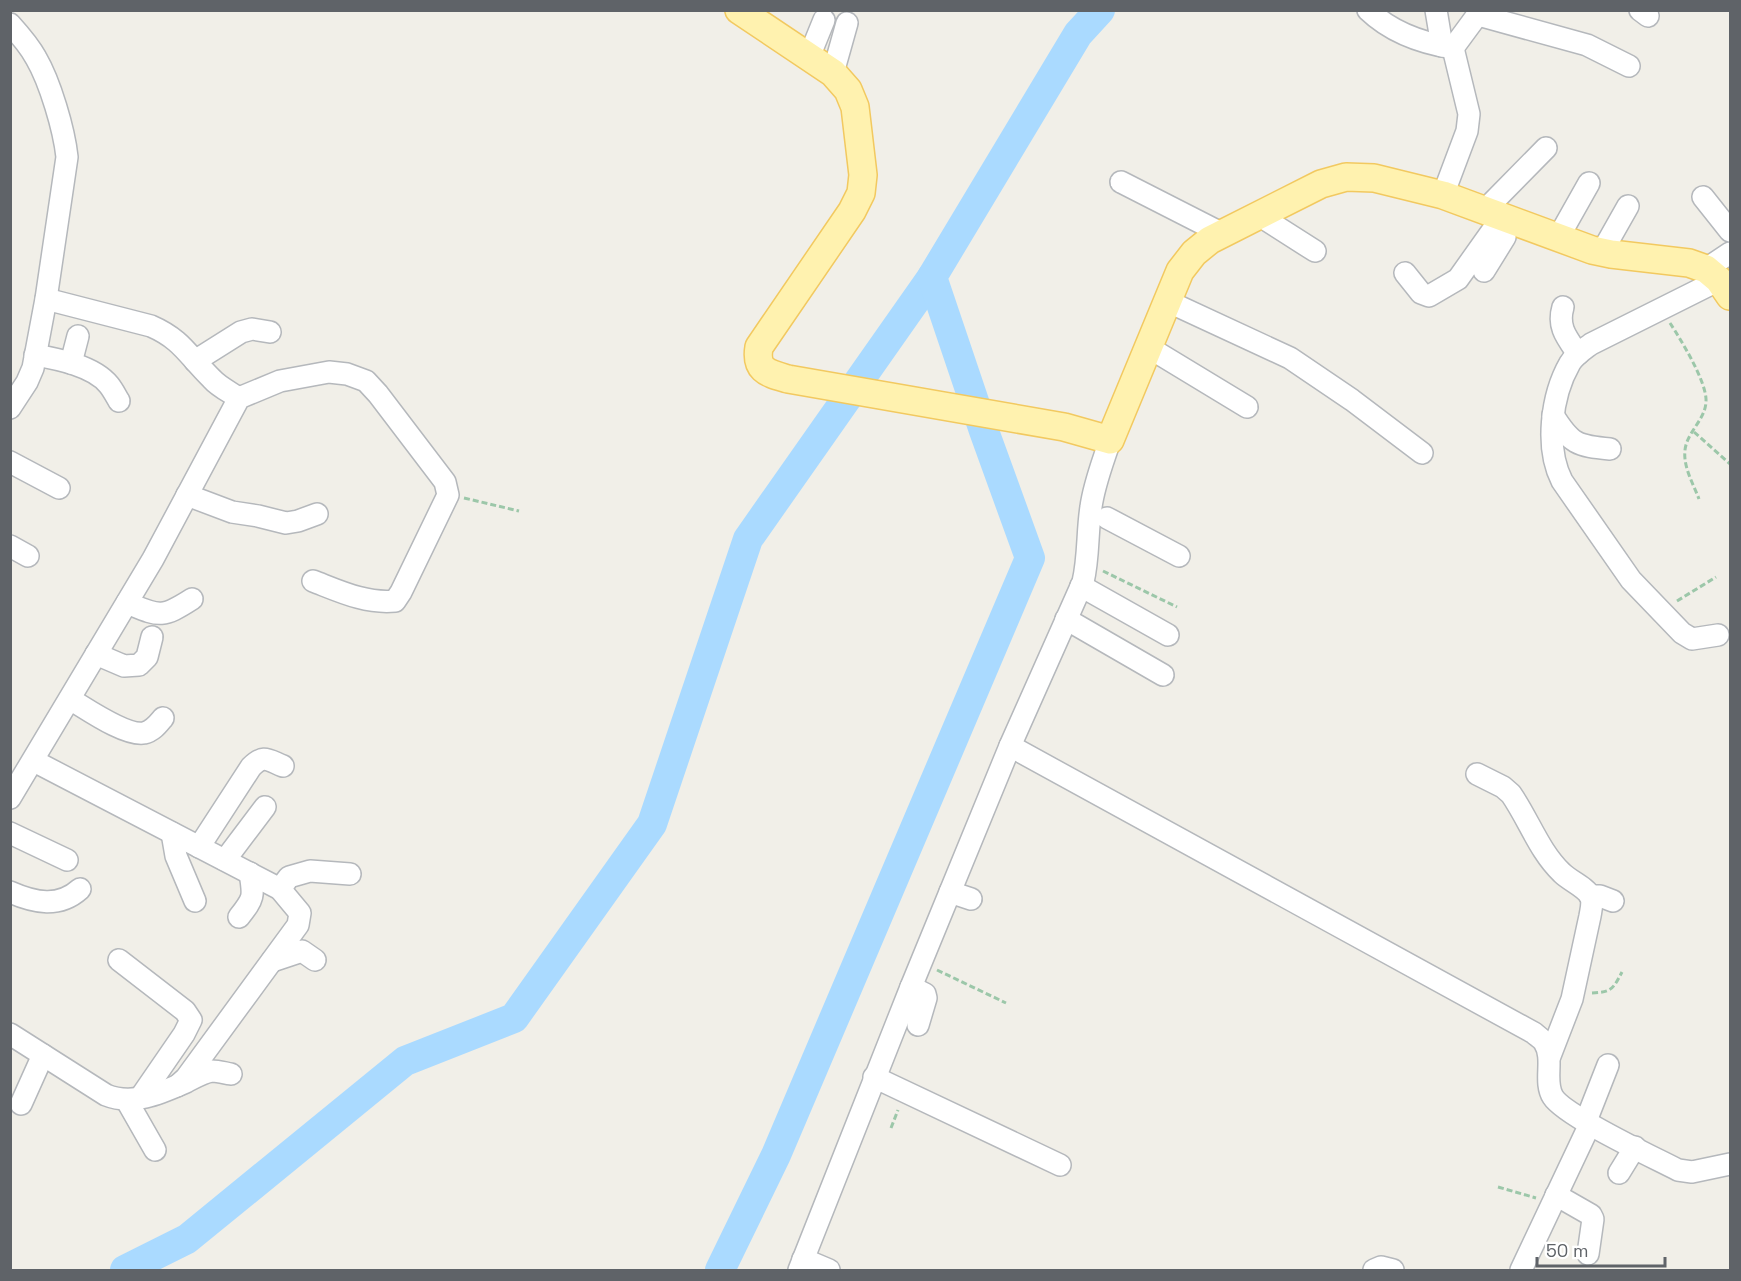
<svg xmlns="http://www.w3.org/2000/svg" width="1741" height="1281" font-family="'Space Grotesk',sans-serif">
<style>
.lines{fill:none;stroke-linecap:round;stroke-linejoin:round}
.river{stroke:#aadaff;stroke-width:30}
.minor-casing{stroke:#b5b8bc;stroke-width:24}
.major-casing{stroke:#f2c960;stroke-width:30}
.path{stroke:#9cc7a9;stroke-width:3;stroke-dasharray:6 3;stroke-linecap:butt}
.minor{stroke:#fff;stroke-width:21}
.major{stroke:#fff2af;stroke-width:27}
</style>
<rect width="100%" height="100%" fill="#f1efe8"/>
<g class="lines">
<!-- river -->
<g class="river">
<polyline points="125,1270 187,1239 405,1061 514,1018 652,824 748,539 932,277"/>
<polyline points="720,1270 776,1155 1030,558 984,431 932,277 1078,34 1100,10"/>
</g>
<defs>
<g id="minor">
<path d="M1368 10C1392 33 1421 43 1453 48"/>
<polyline points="1436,10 1442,46"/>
<polyline points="1640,10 1648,16"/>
<polyline points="1478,15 1587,45 1629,66"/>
<path d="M10 24C20 35 29 45 36 58 50 82 64 129 67 157L46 299 33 368 27 382 10 408"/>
<polyline points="1453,48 1481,10"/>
<polyline points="809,57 824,20"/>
<polyline points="833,73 847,23"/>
<polyline points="1121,182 1223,234"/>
<polyline points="1443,195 1467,131 1469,114 1453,48"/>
<polyline points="1703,197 1730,231"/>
<polyline points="1485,210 1546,148"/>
<polyline points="1260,216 1315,251"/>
<polyline points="1558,238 1589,183"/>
<polyline points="1602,252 1628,206"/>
<polyline points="1706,269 1730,253"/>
<polyline points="1484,271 1505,237"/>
<polyline points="1405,273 1421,293 1429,296 1458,279 1502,217"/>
<path d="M46 299 151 326C183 340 188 356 212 379 219 387 230 392 239 398"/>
<polyline points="1167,301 1290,358 1352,400 1422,453"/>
<path d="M1563 307C1557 327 1567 338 1578 354"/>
<polyline points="1148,347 1247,407"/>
<path d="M35 355C58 359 94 366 109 385 113 390 116 396 119 401"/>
<polyline points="195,361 241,332 252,329 270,332"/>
<polyline points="71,363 78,336"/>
<path d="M1553 415C1571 444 1577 446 1610 449"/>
<polyline points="10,462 59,488"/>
<polyline points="187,495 232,512 258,516 286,523 298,521 317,514"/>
<polyline points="1107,518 1179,556"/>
<polyline points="10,546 28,556"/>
<polyline points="1081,586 1168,635"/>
<path d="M127 603C159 616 161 619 192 599"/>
<polyline points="1066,619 1163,675"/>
<path d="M1718 635 1692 639 1682 633 1631 580 1562 481C1545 448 1551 396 1570 363 1575 355 1583 350 1591 344L1719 280"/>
<polyline points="96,654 124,666 139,665 147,657 152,637"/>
<path d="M70 699C87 709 125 736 144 733 153 731 158 724 163 718"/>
<path d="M1010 746 1534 1033C1537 1036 1542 1039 1544 1042 1555 1059 1543 1081 1553 1097 1565 1116 1653 1157 1678 1170L1692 1172 1730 1164"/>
<polyline points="34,761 280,889 300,913 298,925 186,1078 177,1086"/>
<path d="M1477 774 1503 787 1511 794C1529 820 1539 851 1562 873 1570 881 1586 887 1591 897 1593 903 1591 910 1590 916L1572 999 1550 1056"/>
<path d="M10 798 153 559 239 398 280 381 329 372 347 374 366 381 378 394 445 482 448 495 401 592 395 601C366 604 339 591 313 581"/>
<polyline points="10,833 67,860"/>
<polyline points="172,833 176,856 195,901"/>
<path d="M199 847 251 767C264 754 268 760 283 766"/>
<polyline points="225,860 265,807"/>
<polyline points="280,889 289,877 310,871 350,874"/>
<path d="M10 892C35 903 59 908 80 889"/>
<polyline points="950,892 971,899"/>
<polyline points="1590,896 1600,896 1613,901"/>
<path d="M239 917C254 898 254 897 250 873"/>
<polyline points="119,960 185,1011 191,1020 184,1034 140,1098"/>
<polyline points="272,961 302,951 315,960"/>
<polyline points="911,987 925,994 926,998 918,1025"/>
<path d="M10 1034 106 1095C133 1106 161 1093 186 1082 194 1078 203 1072 212 1071 218 1071 225 1073 231 1074"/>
<polyline points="874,1077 1060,1165"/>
<polyline points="127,1101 155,1150"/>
<polyline points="21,1104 43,1055"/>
<polyline points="1586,1121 1608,1065"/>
<polyline points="1619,1173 1635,1147"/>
<polyline points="1556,1195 1591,1215 1593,1219 1588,1254"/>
<polyline points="803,1259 829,1270"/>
<path d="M799 1270 911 987 1010 746 1083 582C1089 557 1087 532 1091 507 1094 484 1103 462 1110 440"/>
<polyline points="1374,1270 1381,1267 1393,1270"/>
<polyline points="1521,1270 1590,1124"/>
</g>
<path id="major" d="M739 10 833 73 848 90 855 107 863 175 861 193 852 211 759 347C755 371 768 373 788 379L1064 427 1110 440 1180 271 1194 253 1210 240 1321 184 1346 177 1374 178 1443 195 1592 250 1611 254 1689 263 1706 269 1719 280 1730 296"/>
</defs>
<!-- minor casing -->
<use href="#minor" class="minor-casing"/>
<!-- major casing -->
<use href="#major" class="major-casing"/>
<!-- path -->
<g class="path">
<path d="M1670 323C1681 340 1705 379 1706 399 1707 419 1687 431 1685 450 1683 467 1693 483 1699 499"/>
<polyline points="1694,432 1730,464"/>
<polyline points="464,498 519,511"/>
<polyline points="1103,571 1177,607"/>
<polyline points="1677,601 1716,577"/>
<polyline points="937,970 1006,1003"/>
<path d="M1592 993C1612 992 1613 989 1622 972"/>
<polyline points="891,1128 898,1110"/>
<polyline points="1498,1187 1536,1198"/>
</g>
<!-- minor -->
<use href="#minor" class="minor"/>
<!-- major -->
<use href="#major" class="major"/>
</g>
<!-- border -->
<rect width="1741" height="1281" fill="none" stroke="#5f6368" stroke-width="24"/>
<!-- scale -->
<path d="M1537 1257v9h128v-9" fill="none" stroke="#5f6368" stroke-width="3"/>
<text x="1546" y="1257" font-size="18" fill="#5f6368" stroke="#ffffff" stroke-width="4.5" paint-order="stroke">50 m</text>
</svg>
